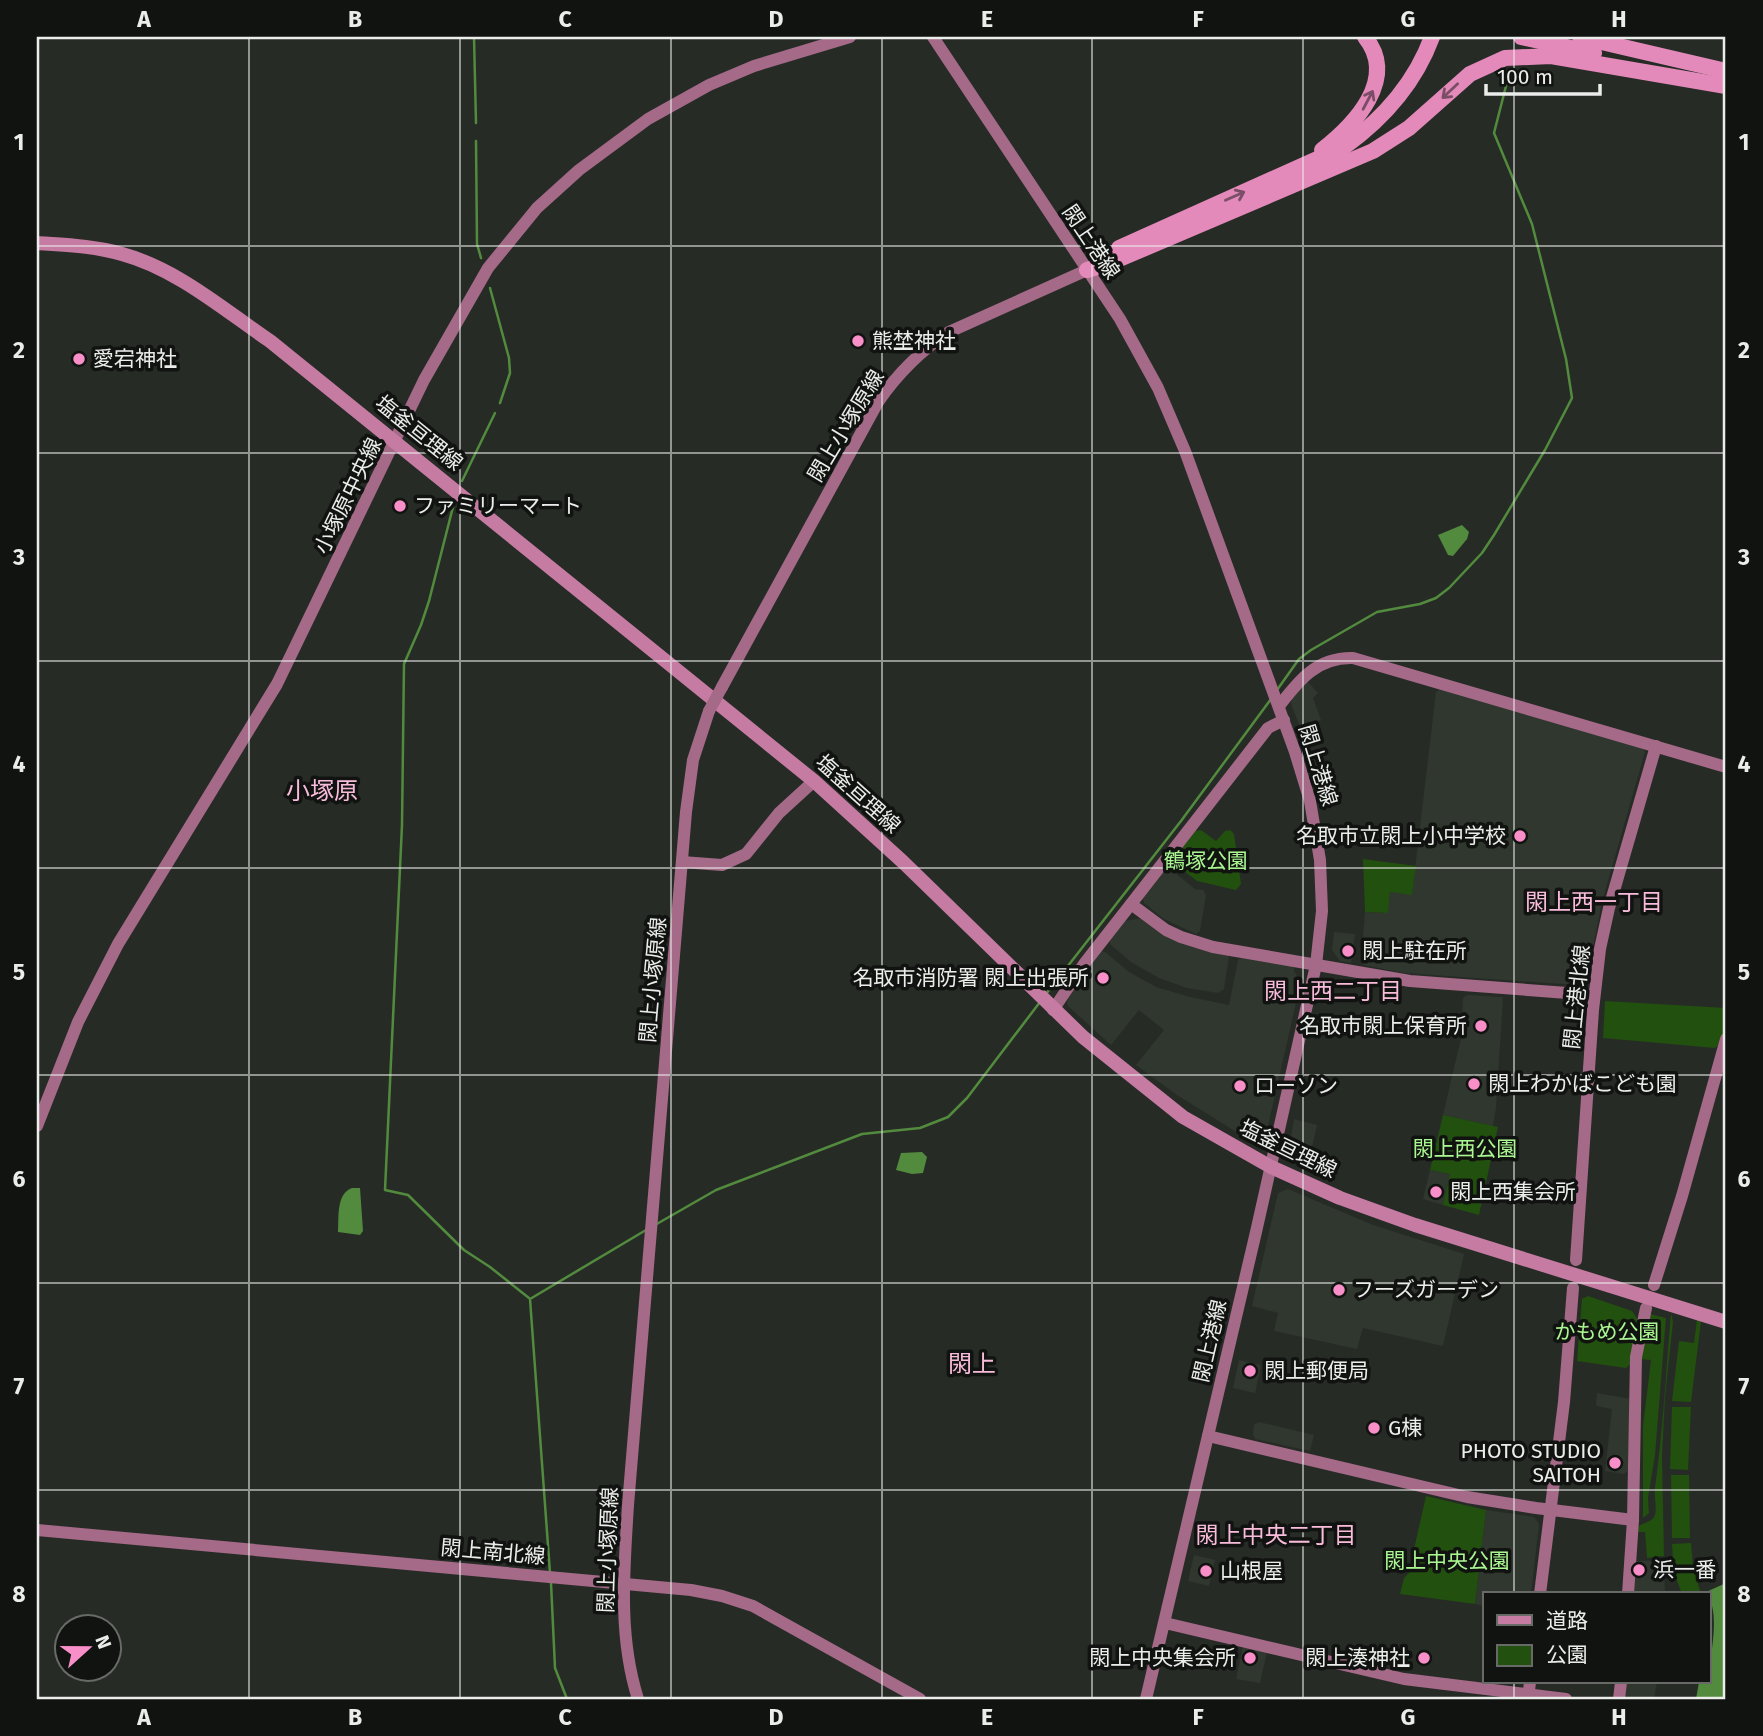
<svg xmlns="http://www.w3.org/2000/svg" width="1763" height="1736" font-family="'Fira Sans','Noto Sans JP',sans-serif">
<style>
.built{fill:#30372e}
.green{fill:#22500e}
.water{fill:#528b3e}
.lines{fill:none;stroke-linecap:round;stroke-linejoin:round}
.stream{stroke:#528b3e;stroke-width:2.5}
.secondary{stroke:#a46a88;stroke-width:12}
.primary{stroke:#c67ba2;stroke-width:14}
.highway{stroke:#e48aba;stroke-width:16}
.secondary-bridge{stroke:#a46a88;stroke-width:12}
.oneway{stroke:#7a4e66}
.grid{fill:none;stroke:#ebedeb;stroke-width:2;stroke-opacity:0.55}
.poi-dot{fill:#f98fc8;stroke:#111311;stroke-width:2.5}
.labels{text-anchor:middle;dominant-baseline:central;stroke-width:7;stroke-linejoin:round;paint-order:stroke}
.street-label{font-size:21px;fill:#ebedeb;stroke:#111311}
.poi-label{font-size:21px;fill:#ebedeb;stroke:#111311;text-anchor:start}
.park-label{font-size:21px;fill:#aaf791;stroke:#111311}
.neighbourhood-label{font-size:23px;fill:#f8bbda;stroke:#111311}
.quarter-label{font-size:24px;fill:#f8bbda;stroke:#111311}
.neatline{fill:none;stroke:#ebedeb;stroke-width:2.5}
.grid-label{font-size:23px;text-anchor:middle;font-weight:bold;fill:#ebedeb}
</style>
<rect width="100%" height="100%" fill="#272b26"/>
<!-- built -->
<g class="built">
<polygon points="1306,680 1318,693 1313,698 1321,720 1300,727 1291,704 1292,699"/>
<polygon points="1442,688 1643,748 1645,752 1602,902 1588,972 1577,985 1404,973 1363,965 1361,962 1365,912 1387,913 1390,892 1412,894 1436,692"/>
<polygon points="1170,869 1195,889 1203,890 1206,895 1200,931 1196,934 1164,919 1144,903 1143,897 1164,870"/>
<polygon points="1143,918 1227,953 1229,956 1224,989 1218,993 1187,988 1159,978 1131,962 1110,944 1109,938 1125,921"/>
<polygon points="1334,932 1355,934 1351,963 1340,961 1332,950"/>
<polygon points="1104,951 1129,972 1156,987 1190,997 1229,1005 1238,960 1243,957 1294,966 1294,971 1301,981 1265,1139 1254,1143 1177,1095 1136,1065 1164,1030 1139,1010 1111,1045 1068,1006 1067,1002 1076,984 1099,952"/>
<polygon points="1467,995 1503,997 1496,1108 1493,1126 1443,1115 1461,1038 1463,998"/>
<polygon points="1294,1119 1317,1125 1309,1161 1288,1155"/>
<polygon points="1430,1170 1450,1174 1443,1205 1423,1199"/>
<polygon points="1288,1189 1373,1225 1464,1254 1443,1346 1363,1328 1357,1349 1274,1331 1278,1313 1252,1306 1278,1193"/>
<polygon points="1239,1360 1261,1365 1255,1393 1233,1388"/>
<polygon points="1597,1393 1631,1399 1629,1470 1624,1474 1605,1471 1612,1409 1596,1406"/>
<polygon points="1259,1422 1314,1435 1310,1451 1255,1439 1253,1434 1254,1425"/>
<polygon points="1486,1510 1534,1517 1539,1524 1531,1594 1485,1594 1485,1606 1475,1604"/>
<polygon points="1194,1555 1215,1560 1209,1586 1188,1581"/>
<polygon points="1664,1560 1665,1594 1633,1594 1636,1561"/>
<polygon points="1243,1646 1267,1652 1260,1683 1236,1679"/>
<polygon points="1625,1682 1657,1682 1654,1699 1624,1699"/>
</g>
<!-- green -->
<g class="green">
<polygon points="1201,830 1216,841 1225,831 1230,830 1234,834 1241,884 1236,890 1197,881 1174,863 1174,858 1195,831"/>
<polygon points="1363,859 1416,866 1412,895 1390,892 1388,913 1365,912"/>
<path d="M1605 1001 1726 1008C1726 1021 1726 1040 1715 1048L1603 1038Z"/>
<polygon points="1443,1115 1498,1127 1479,1215 1443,1205 1450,1174 1430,1170"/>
<polygon points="1588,1296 1632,1311 1638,1320 1631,1363 1626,1368 1577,1361 1582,1299"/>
<path d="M1671 1313 1673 1322 1665 1397 1662 1456 1664 1556 1647 1558 1645 1532H1637L1638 1527C1643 1522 1652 1523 1655 1515 1657 1508 1654 1496 1655 1488 1663 1430 1666 1371 1671 1313Z"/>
<polygon points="1650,1314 1666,1318 1655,1455 1648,1498 1649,1513 1643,1518 1643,1426 1651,1360 1640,1359"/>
<polygon points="1697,1320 1701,1321 1691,1402 1672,1401 1679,1341 1694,1343"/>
<polygon points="1672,1407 1691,1407 1688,1470 1670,1469"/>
<polygon points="1671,1475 1689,1475 1690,1538 1672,1538"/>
<polygon points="1426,1496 1486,1510 1475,1604 1400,1594 1404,1578 1412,1570 1412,1558"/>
<polygon points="1691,1543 1693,1567 1701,1594 1682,1594 1674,1573 1672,1544"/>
</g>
<!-- water -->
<g class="water">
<polygon points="1462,525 1469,532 1467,539 1453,556 1448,555 1438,535"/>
<polygon points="922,1152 927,1157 923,1173 912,1174 896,1170 901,1153"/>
<path d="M352 1188H360L363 1231 360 1235 338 1232C339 1217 336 1194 352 1188Z"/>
<path d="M1726 1583V1699H1696L1699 1682H1709C1709 1653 1722 1616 1706 1592Z"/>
</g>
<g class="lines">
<!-- stream -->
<g class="stream">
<polyline points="474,37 476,123"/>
<polyline points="476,141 477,244 481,258"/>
<polyline points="490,288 509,358 510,373 500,403"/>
<polyline points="462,481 495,413"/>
<polyline points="454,503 429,601 421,625 404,664 402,825 385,1190 408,1195 464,1250 490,1267 529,1298"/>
<polyline points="1277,690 1299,659 1311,650 1377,612 1420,604 1436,598 1449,588 1482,553 1494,535 1545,450 1572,398 1566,359 1532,224 1494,133 1506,86"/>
<polyline points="1046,994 1181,821 1271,699"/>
<polyline points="655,1225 716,1190 862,1134 920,1128 948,1117 967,1098 1040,1002"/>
<polyline points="550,1573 530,1299 646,1230"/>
<polyline points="551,1583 555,1668 567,1699"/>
</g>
<!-- secondary -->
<g class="secondary">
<polyline points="933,37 1120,319 1158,388 1185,451 1295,752 1310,801 1320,860 1322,911 1316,965 1256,1232 1146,1699"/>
<path d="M722 687 878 402C898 373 920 351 949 332L1087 270"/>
<path d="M1279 706C1299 680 1317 657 1353 658L1726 767"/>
<polyline points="1284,720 1268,728 1131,904 1166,930 1181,937 1213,947 1410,981 1594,995"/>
<polyline points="682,862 722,865 746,854 779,813 814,781"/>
<polyline points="1053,1010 1084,964 1131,904"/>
<polyline points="37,1126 78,1022 118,944 277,684 424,380 488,268 537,208 579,170 648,119 709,85 754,66 850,37"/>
<polyline points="1576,1260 1593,1010 1600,949 1609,908 1656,746"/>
<polyline points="1654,1285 1682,1196 1726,1039"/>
<polyline points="1208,1436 1467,1497 1536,1508 1633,1520"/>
<polyline points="37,1530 691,1590 722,1596 753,1606 920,1699"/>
<polyline points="1540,1594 1564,1402 1573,1288"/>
<polyline points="1628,1594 1633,1520 1636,1357 1646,1308"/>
<polyline points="1165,1623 1404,1679 1566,1699"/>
<path d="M638 1699C618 1636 624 1571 628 1505L686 812 693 760 709 711"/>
<polyline points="1528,1699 1530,1682"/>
<polyline points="1619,1699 1621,1682"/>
</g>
<!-- primary -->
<path class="primary" d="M37 243C65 245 95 246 122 254 177 269 223 309 270 341L814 781 903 862 1083 1037 1183 1117 1271 1167 1340 1198 1415 1225 1726 1322"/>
<!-- highway -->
<g class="highway">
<polyline points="1521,37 1594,53"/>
<polyline points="1580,37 1726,71"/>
<path d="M1322 150C1354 125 1399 79 1365 37"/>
<path d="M1119 248 1344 147C1383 119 1415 83 1432 37"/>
<polyline points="1087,270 1110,263 1373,151 1409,128 1470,74 1505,58 1551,56 1726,86"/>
</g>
<!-- secondary-bridge -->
<polyline class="secondary-bridge" points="709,711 722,687"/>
</g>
<!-- one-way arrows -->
<defs><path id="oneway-shaft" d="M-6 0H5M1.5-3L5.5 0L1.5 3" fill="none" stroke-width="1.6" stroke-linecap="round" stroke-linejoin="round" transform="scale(1.75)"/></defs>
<g class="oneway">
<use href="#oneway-shaft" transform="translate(1450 91) rotate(137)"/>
<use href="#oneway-shaft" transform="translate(1368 100) rotate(-62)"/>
<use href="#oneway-shaft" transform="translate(1235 196) rotate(-24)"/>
</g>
<!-- grid -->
<path class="grid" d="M249 37V1699M460 37V1699M671 37V1699M882 37V1699M1092 37V1699M1303 37V1699M1514 37V1594M37 246H1726M37 453H1726M37 661H1726M37 868H1726M37 1075H1726M37 1283H1726M37 1490H1726M1514 1682V1699"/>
<!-- markers -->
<g class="poi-dot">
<circle cx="858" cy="341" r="7"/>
<circle cx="79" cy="359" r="7"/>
<circle cx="400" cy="506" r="7"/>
<circle cx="1520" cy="836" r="7"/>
<circle cx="1348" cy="951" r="7"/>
<circle cx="1103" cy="978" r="7"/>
<circle cx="1481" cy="1026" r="7"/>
<circle cx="1474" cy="1084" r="7"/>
<circle cx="1240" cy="1086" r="7"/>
<circle cx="1436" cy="1192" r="7"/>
<circle cx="1339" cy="1290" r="7"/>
<circle cx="1250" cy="1371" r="7"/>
<circle cx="1374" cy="1428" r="7"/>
<circle cx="1615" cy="1463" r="7"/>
<circle cx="1639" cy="1570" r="7"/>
<circle cx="1206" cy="1571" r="7"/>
<circle cx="1250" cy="1658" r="7"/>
<circle cx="1424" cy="1658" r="7"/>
</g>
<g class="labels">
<!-- street labels -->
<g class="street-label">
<text transform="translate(1091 242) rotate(56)">閖上港線</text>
<text transform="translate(846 426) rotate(-59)">閖上小塚原線</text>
<text transform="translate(419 433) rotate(39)">塩釜亘理線</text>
<text transform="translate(348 496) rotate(-64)">小塚原中央線</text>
<text transform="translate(1318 765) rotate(73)">閖上港線</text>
<text transform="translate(858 794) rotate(42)">塩釜亘理線</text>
<text transform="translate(653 980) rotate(-85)">閖上小塚原線</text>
<text transform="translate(1577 997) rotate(-84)">閖上港北線</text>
<text transform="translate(1288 1149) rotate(26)">塩釜亘理線</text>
<text transform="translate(1210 1341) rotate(-77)">閖上港線</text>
<text transform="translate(608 1550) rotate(-88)">閖上小塚原線</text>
<text transform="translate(493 1552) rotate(5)">閖上南北線</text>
</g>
<!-- poi labels -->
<g class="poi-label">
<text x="872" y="341">熊埜神社</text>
<text x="93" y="359">愛宕神社</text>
<text x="414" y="506">ファミリーマート</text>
<text x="1506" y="836" text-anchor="end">名取市立閖上小中学校</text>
<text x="1362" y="951">閖上駐在所</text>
<text x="1089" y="978" text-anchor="end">名取市消防署 閖上出張所</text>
<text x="1467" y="1026" text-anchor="end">名取市閖上保育所</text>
<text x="1488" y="1084">閖上わかばこども園</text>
<text x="1254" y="1086">ローソン</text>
<text x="1450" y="1192">閖上西集会所</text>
<text x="1353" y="1290">フーズガーデン</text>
<text x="1264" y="1371">閖上郵便局</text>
<text x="1388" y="1428">G棟</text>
<text x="1601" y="1451" text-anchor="end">PHOTO STUDIO<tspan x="1601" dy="24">SAITOH</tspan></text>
<text x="1653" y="1570">浜一番</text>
<text x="1220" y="1571">山根屋</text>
<text x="1236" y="1658" text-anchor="end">閖上中央集会所</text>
<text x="1410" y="1658" text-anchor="end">閖上湊神社</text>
</g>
<!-- park labels -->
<g class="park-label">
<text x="1206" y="861">鶴塚公園</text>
<text x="1465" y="1149">閖上西公園</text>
<text x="1607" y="1332">かもめ公園</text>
<text x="1447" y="1561">閖上中央公園</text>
</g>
<!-- neighbourhood labels -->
<g class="neighbourhood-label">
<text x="1594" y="902">閖上西一丁目</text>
<text x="1333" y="991">閖上西二丁目</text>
<text x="1276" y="1535">閖上中央二丁目</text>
</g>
<!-- quarter labels -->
<g class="quarter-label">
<text x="322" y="791">小塚原</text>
<text x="972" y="1364">閖上</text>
</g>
</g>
<!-- border -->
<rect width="1763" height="1736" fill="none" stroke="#111311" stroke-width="77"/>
<!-- legend -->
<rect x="1483" y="1592" width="228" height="91" fill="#111311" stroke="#686a68" stroke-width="2"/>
<rect x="1497" y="1615" width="35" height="10" fill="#c67ba2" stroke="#686a68" stroke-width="2"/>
<text x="1546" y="1628" font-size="21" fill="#ebedeb">道路</text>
<rect x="1497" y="1645" width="35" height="21" fill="#22500e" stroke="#686a68" stroke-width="2"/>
<text x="1546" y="1662" font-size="21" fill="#ebedeb">公園</text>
<!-- north arrow -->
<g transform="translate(88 1648) rotate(69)"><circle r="33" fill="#111311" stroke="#686a68" stroke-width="2"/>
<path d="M0-5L12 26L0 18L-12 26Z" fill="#f98fc8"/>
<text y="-10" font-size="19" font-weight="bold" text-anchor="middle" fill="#ebedeb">N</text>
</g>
<!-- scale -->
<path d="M1486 84v10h114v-10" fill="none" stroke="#ebedeb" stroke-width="3.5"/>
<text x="1497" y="84" font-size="21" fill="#ebedeb" stroke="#111311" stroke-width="5" paint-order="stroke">100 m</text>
<rect x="38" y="38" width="1686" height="1660" class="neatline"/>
<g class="grid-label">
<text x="144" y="27">A</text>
<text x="355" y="27">B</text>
<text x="565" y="27">C</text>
<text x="776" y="27">D</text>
<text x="987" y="27">E</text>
<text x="1198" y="27">F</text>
<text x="1408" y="27">G</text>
<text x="1619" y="27">H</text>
<text x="19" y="150">1</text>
<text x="1744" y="150">1</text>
<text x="19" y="358">2</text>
<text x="1744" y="358">2</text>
<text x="19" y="565">3</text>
<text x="1744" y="565">3</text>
<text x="19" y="772">4</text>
<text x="1744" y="772">4</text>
<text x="19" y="980">5</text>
<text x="1744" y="980">5</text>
<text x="19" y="1187">6</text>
<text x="1744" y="1187">6</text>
<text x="19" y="1394">7</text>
<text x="1744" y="1394">7</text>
<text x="19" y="1602">8</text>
<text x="1744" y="1602">8</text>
<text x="144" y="1725">A</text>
<text x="355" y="1725">B</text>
<text x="565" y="1725">C</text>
<text x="776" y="1725">D</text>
<text x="987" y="1725">E</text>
<text x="1198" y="1725">F</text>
<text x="1408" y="1725">G</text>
<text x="1619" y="1725">H</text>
</g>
</svg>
